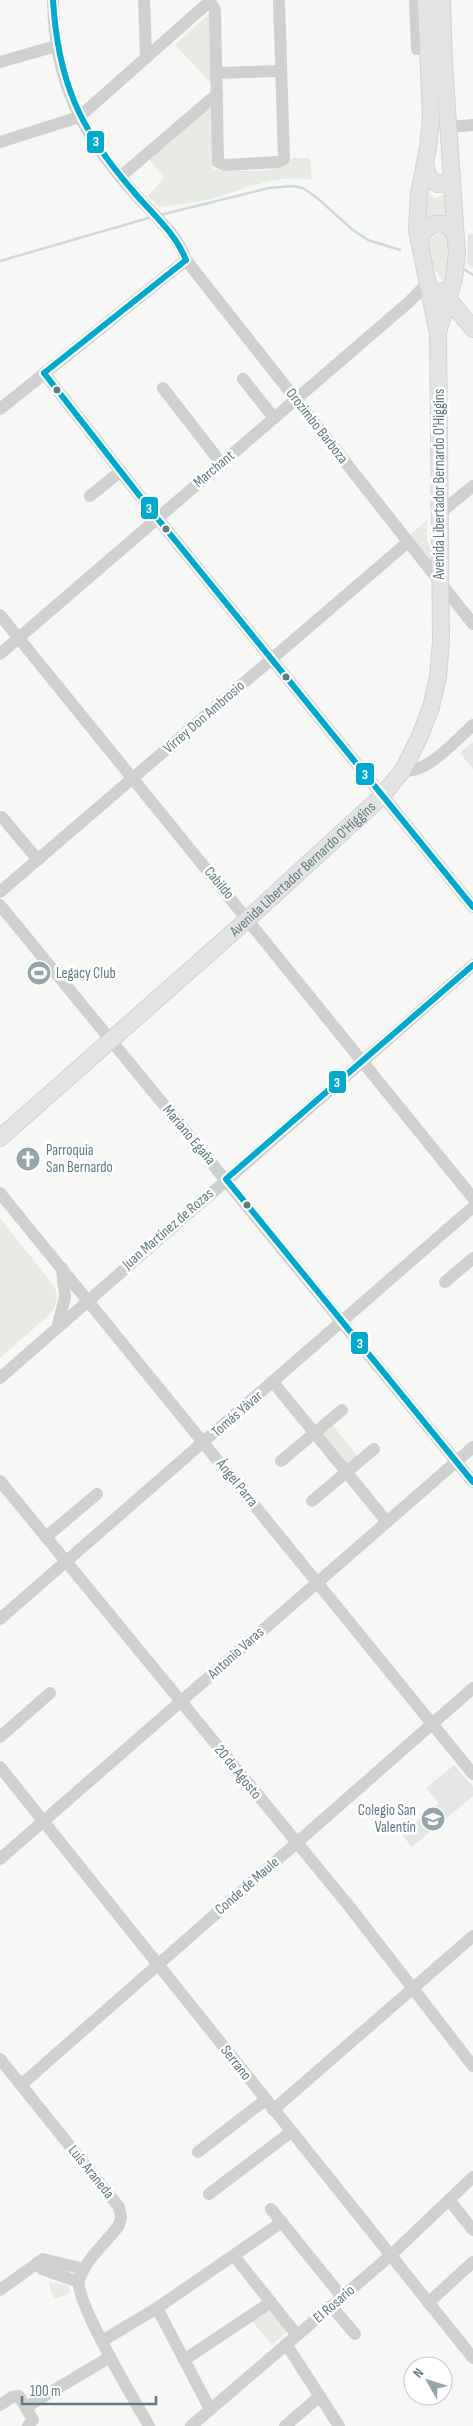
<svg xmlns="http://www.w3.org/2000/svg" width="473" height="2426" font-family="'Sofia Sans Condensed',sans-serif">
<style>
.built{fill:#e5e7e7}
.green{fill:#e8ebe4}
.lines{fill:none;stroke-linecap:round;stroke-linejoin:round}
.stream{stroke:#cddada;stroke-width:2.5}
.major-casing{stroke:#d2d4d4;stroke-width:18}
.minor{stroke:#cfd1d1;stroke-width:12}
.major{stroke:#e2e3e2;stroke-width:16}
.bus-1-casing{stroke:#fff;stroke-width:10}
.bus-1{stroke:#00a9ce;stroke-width:6}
.bus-dot{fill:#607b83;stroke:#fff;stroke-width:2}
.labels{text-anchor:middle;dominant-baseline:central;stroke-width:5;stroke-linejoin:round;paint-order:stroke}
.street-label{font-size:15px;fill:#607b83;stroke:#fff}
.poi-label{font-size:15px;fill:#607b83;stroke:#fff;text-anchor:start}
.line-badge{stroke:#fff;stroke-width:2}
.badge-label{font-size:14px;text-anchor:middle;font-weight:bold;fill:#fff}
</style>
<rect width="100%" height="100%" fill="#f7f7f6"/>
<!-- built -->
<g class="built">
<polygon points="468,234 473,234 473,268 467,263"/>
<polygon points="473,742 473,769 460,753"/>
<polygon points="454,1765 473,1787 473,1796 412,1847 401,1834 439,1803 426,1788"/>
</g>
<!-- green -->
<g class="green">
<polygon points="212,11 211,83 175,45"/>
<path d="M214 102 213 169C234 170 280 177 292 158H310L312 180C278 173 247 189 214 198 196 203 177 204 159 207L148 196 164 178 149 159Z"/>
<polygon points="447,191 448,220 426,225 427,192 433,197 439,197"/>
<path d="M438 233 446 235 450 242 448 287C436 272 416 247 438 233Z"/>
<polygon points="427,520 427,543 433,548 433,565 409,536"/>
<path d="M0 1218 54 1286C59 1298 57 1306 49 1315L0 1358Z"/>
<polygon points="331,1423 359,1458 348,1467 321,1433"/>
<polygon points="48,2282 69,2286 69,2294 54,2299"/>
<polygon points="270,2308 288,2331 272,2345 252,2321"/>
</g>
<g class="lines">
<!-- stream -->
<g class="stream">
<polyline points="160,215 269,188 293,186 303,188 316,197 353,230 368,240 400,250"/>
<polyline points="0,261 152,217"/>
<polyline points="465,270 473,275"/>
</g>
<defs>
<g id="major">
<polyline points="425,164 429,178 437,184 447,183 452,174"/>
<path d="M420 243 423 232 433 224C443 222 451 225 455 235"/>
<polyline points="442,291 473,329"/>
<polyline points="439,329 454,279 457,254 444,64 442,0"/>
<path id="s1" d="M0 1138 240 926 381 797 403 770 420 736 431 707 438 677 441 641 438 334 417 230 419 193 428 148 431 118 426 0"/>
</g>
</defs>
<!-- major casing -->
<use href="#major" class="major-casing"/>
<!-- minor -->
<g class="minor">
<path d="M53 0C54 82 82 135 135 194 153 214 178 235 186 260L473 624"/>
<polyline points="144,0 146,58"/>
<polyline points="209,0 215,10 218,162 225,165 278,162 284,159 279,0"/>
<polyline points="415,0 417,49"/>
<polyline points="0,62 56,46"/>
<polyline points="217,73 281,71"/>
<polyline points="450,127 473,125"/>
<polyline points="0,142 79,117 209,2"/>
<polyline points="120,177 217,94"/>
<polyline points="44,373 157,518 473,907"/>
<polyline points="243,379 274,418"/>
<polyline points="163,388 221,463"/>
<polyline points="0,409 186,260"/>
<polyline points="90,496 121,471"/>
<polyline points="440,513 473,486"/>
<polyline points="0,615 473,1198"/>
<polyline points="0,654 409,302 427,284"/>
<path d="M403 770C425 776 457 739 473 725"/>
<polyline points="2,817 38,860"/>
<polyline points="0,892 408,542"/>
<polyline points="0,905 473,1482"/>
<polyline points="0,1193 473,1774"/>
<polyline points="445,1282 473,1258"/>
<polyline points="58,1325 65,1297 62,1268"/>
<polyline points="0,1378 473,965"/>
<polyline points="273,1382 387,1522"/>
<polyline points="281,1461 342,1410"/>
<polyline points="0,1481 349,1906 473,2066"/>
<polyline points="312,1501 374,1449"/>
<polyline points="46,1537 97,1494"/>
<polyline points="0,1619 473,1207"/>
<polyline points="0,1737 50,1693"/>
<polyline points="0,1767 473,2358"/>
<polyline points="0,1859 473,1447"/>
<path d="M0 2059 119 2207 121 2217 119 2225C108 2241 82 2263 79 2281 76 2304 135 2401 149 2426"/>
<polyline points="21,2085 473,1688"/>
<polyline points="273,2110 473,1936"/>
<polyline points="198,2152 265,2100"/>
<polyline points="209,2194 291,2132"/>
<polyline points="449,2200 473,2230"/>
<polyline points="271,2209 342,2297"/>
<polyline points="234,2256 297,2335"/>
<polyline points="37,2263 42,2269 79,2282"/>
<polyline points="0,2290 43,2259 84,2269"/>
<polyline points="428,2303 473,2262"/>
<polyline points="331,2306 355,2334"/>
<polyline points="157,2308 210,2409"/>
<polyline points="102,2341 157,2308 282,2222"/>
<polyline points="286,2344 339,2426"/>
<polyline points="184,2360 271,2302"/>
<polyline points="0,2405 12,2397 19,2396 33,2420 28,2426"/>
<polyline points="26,2407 110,2357"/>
<polyline points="191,2426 390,2256 473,2177"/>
<polyline points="285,2426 320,2396"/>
</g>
<!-- major -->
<use href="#major" class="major"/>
<defs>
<g id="bus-1">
<path d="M53 0C58 82 80 130 133 191 152 214 175 232 186 260"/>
<polyline points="44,373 157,518 473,907"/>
<polyline points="44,373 186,260"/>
<polyline points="473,965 226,1179 473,1482"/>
</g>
</defs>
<!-- bus-1 casing -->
<use href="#bus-1" class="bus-1-casing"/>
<!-- bus-1 -->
<use href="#bus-1" class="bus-1"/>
</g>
<!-- icons -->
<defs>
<symbol id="stadium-disc" viewBox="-11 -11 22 22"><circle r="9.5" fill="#95a6ab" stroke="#fff"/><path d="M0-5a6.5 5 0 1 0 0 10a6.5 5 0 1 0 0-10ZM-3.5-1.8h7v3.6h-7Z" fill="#fff"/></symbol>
<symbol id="church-disc" viewBox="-11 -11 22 22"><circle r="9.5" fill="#95a6ab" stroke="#fff"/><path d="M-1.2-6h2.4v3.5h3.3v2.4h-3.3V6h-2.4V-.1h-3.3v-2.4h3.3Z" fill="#fff"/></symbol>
<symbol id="school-disc" viewBox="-11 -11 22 22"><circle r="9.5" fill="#95a6ab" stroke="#fff"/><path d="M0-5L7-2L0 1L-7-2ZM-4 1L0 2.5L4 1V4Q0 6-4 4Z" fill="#fff"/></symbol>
</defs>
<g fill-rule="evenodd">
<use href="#stadium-disc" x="25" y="959" width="28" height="28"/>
<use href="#church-disc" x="14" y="1145" width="28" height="28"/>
<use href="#school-disc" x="419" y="1805" width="28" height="28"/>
</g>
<!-- markers -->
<g class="bus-dot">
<circle cx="57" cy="390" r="4.5"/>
<circle cx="166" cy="529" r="4.5"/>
<circle cx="286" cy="677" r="4.5"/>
<circle cx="247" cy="1205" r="4.5"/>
</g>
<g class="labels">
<!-- street labels -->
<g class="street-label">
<text transform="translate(317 426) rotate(52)">Orozimbo Barboza</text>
<text transform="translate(214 469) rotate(-40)">Marchant</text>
<text transform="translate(439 484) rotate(-90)">Avenida Libertador Bernardo O'Higgins</text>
<text transform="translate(204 717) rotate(-41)">Virrey Don Ambrosio</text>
<text stroke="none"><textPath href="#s1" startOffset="405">Avenida Libertador Bernardo O'Higgins</textPath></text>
<text transform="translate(219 883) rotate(50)">Cabildo</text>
<text transform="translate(189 1135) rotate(50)">Mariano Egaña</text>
<text transform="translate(168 1229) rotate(-41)">Juan Martínez de Rozas</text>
<text transform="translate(237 1414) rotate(-41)">Tomás Yávar</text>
<text transform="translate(237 1483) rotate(51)">Ángel Parra</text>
<text transform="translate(236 1653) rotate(-42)">Antonio Varas</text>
<text transform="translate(238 1772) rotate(51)">20 de Agosto</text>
<text transform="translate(247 1886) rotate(-41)">Conde de Maule</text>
<text transform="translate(236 2063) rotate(52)">Serrano</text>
<text transform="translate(91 2172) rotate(51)">Luis Araneda</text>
<text transform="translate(334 2304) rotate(-41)">El Rosario</text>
</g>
<!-- poi labels -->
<g class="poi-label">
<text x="56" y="973">Legacy Club</text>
<text x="46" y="1150">Parroquia<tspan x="46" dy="17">San Bernardo</tspan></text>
<text x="416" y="1810" text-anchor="end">Colegio San<tspan x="416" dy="17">Valentín</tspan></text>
</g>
</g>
<g class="line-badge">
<rect x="86" y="130" width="19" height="24" rx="5" fill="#00a9ce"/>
<rect x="140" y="496" width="19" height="24" rx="5" fill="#00a9ce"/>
<rect x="355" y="762" width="20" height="24" rx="5" fill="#00a9ce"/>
<rect x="328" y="1070" width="19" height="24" rx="5" fill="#00a9ce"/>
<rect x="350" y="1331" width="19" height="24" rx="5" fill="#00a9ce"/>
</g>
<g class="badge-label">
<text x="96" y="146">3</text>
<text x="149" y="513">3</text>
<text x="365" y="779">3</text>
<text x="337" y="1087">3</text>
<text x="360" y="1348">3</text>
</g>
<!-- north arrow -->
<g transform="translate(428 2381) rotate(309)"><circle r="24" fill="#ffffff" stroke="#bfcacd"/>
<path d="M0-4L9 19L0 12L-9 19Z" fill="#95a6ab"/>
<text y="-8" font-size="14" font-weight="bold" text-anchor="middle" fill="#607b83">N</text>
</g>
<!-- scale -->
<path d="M22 2396v8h134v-8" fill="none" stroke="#607b83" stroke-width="2.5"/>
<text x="30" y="2396" font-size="15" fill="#607b83" stroke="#ffffff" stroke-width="4" paint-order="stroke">100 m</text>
</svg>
